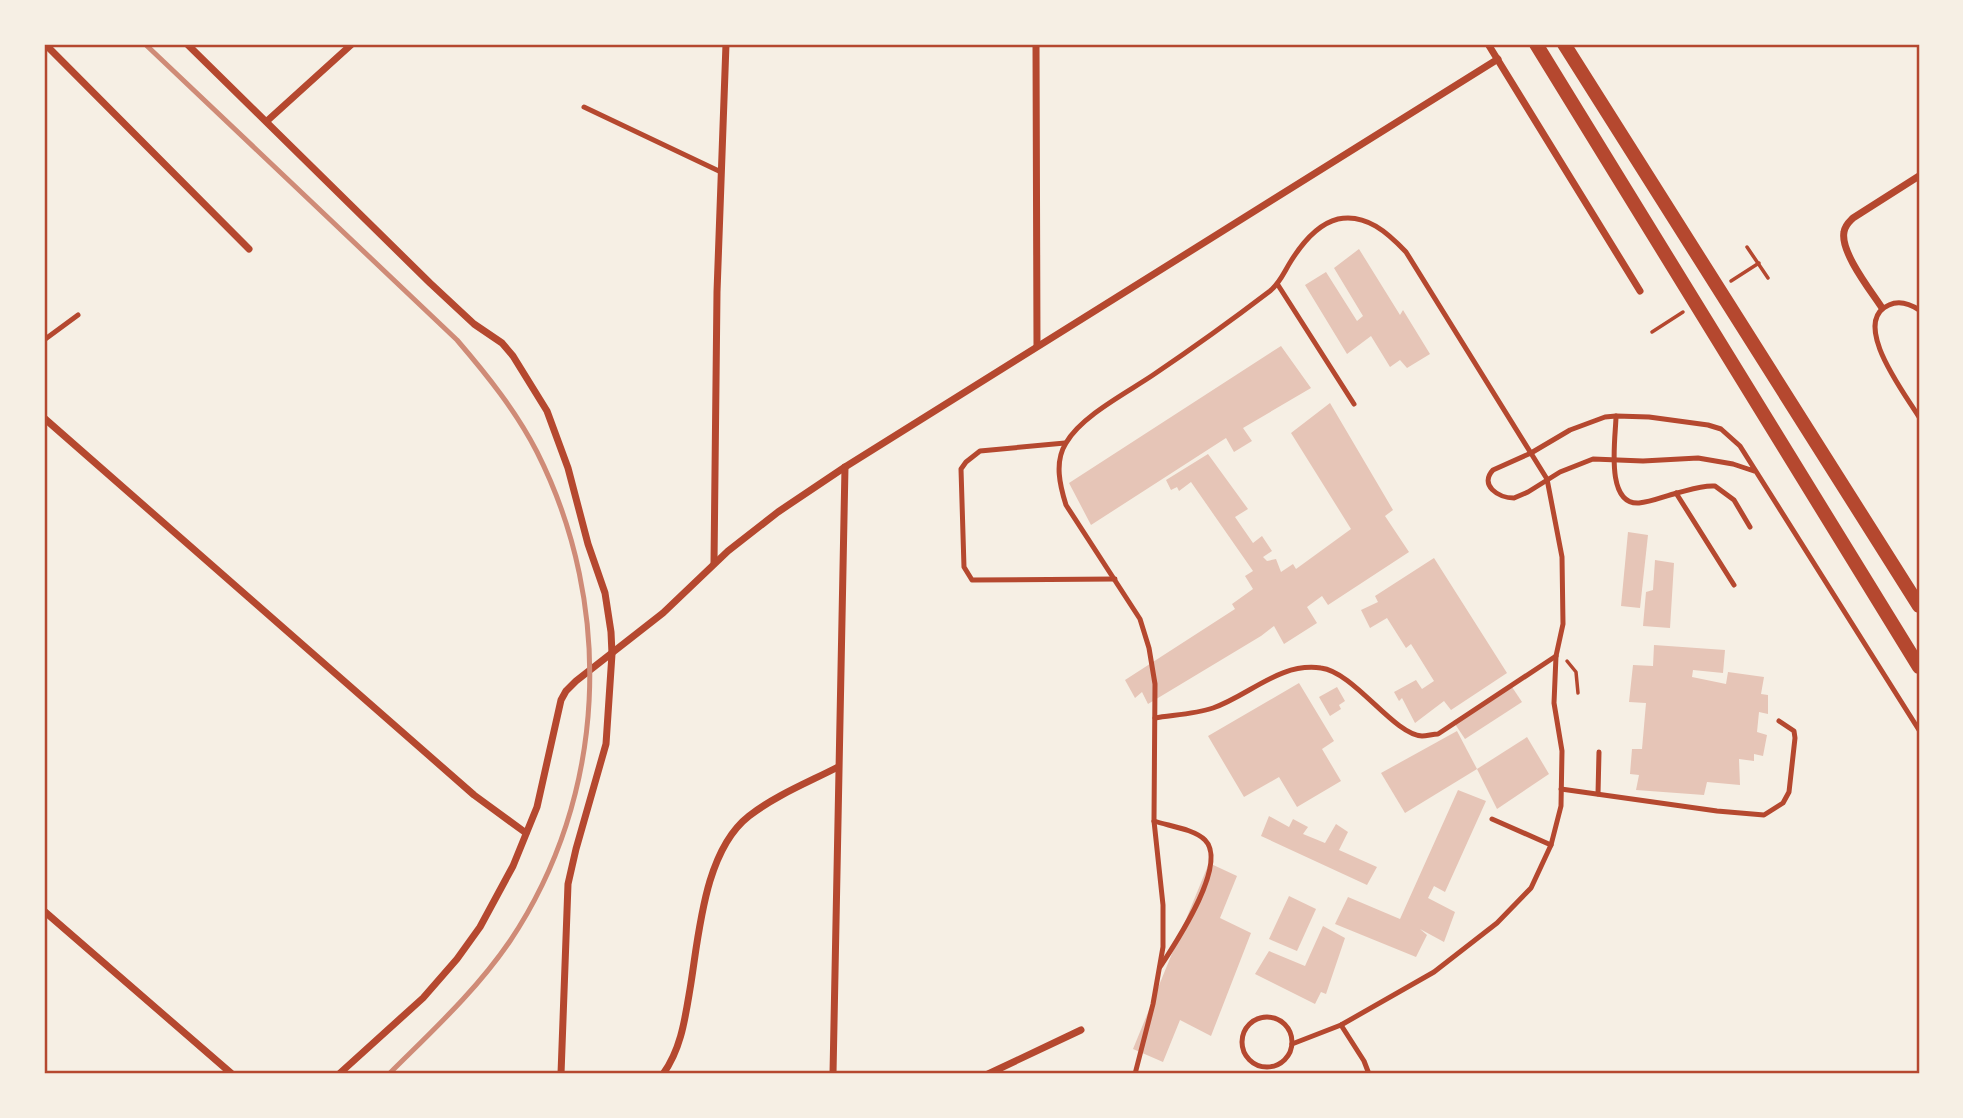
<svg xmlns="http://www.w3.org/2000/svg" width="1963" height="1118" font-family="'Titillium Web',sans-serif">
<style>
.building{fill:#e6c5b7}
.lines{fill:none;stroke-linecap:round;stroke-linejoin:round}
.path{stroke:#b5482f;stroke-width:3.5}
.service{stroke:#b5482f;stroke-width:5}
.minor{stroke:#b5482f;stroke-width:7}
.secondary{stroke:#b5482f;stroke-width:14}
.rail{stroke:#cf8b77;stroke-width:5}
.neatline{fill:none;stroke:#b5482f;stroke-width:2.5}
</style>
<rect width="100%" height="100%" fill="#f6efe4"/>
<!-- building -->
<g class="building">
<polygon points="1359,249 1400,315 1403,310 1430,354 1407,368 1400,360 1390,367 1371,336 1347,354 1305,285 1326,272 1357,321 1363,316 1334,268"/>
<polygon points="1281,346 1311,388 1243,428 1252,441 1234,452 1226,438 1091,525 1069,483"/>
<polygon points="1330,403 1393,510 1385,516 1409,552 1328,605 1322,596 1307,607 1317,623 1284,644 1274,626 1261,636 1148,704 1142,692 1135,698 1125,680 1235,609 1232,604 1253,589 1245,576 1253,571 1191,482 1179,491 1177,487 1171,490 1166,480 1208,454 1248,509 1235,517 1253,543 1262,536 1272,551 1263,557 1267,561 1276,559 1281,572 1293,564 1296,569 1351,529 1291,433"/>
<polygon points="1628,532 1648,535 1640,608 1621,606"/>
<polygon points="1434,558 1507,673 1451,710 1444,701 1415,723 1402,698 1399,701 1394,692 1416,680 1422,689 1434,681 1411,644 1406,648 1387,618 1370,628 1361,610 1378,602 1375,596"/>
<polygon points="1655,560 1674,563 1670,628 1643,626 1646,592 1653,590"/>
<polygon points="1654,645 1725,650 1723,673 1693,670 1692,677 1726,684 1728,672 1764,677 1761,694 1768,695 1768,714 1759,712 1757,732 1767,735 1763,756 1754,754 1754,761 1739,759 1740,785 1707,782 1704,795 1636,790 1639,775 1630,774 1632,749 1642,749 1646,703 1629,702 1633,665 1653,666"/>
<polygon points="1299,683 1334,741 1322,749 1341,781 1297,807 1279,777 1244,797 1208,736"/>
<polygon points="1337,687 1345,701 1339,705 1341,709 1330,716 1319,697"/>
<polygon points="1512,687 1522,702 1465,739 1453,721"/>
<polygon points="1457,731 1477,769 1405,813 1381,773"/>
<polygon points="1527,737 1549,774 1497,809 1477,769"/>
<polygon points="1458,790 1486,801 1445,892 1434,886 1428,898 1455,912 1444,942 1420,929 1427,935 1416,957 1335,924 1348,897 1400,919"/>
<polygon points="1269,816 1289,827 1293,819 1308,827 1303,834 1325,843 1336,824 1348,832 1339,850 1377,867 1367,885 1261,836"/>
<polygon points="1209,863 1237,876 1220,918 1251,933 1211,1036 1180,1020 1163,1062 1133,1049"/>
<polygon points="1289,896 1316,909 1297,951 1269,939"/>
<polygon points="1323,926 1345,938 1326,994 1321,992 1315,1004 1255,974 1269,951 1305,966"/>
</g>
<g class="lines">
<!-- path -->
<g class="path">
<polyline points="1747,247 1768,278"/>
<polyline points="1731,281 1759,263"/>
<polyline points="1652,332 1683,312"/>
<polyline points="1567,661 1576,672 1578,693"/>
</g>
<!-- service -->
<g class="service">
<polyline points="584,107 721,172"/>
<polyline points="1278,285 1354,404"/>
<path d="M1919 310C1910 304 1900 300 1889 305 1849 322 1906 395 1919 417"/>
<polyline points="44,340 78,315"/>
<path d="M1616 416C1616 436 1604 505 1639 503 1651 502 1665 496 1677 493 1689 490 1702 485 1715 486L1734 500 1750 527"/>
<polyline points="1065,443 980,451 966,462 961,469 964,567 972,580 1115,579"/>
<path d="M1754 471 1733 464 1698 458 1643 461 1593 459 1560 472 1528 492 1514 498C1498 498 1479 485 1493 470L1531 453 1570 430 1605 417 1616 416 1649 417 1708 425 1721 429 1740 446 1919 730"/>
<polyline points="1676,493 1734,585"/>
<path d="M1155 718C1173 715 1195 714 1213 708 1250 695 1280 662 1321 668 1354 672 1394 735 1422 736 1427 736 1433 734 1438 734L1556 656"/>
<polyline points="1561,789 1717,811 1764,815 1783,803 1789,792 1795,738 1794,731 1779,721"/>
<polyline points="1598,794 1599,752"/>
<polyline points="1492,819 1551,845"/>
<path d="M1154 821C1169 826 1194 829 1205 840 1229 864 1175 944 1160 967"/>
<circle cx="1267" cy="1042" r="25"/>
<polyline points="1341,1025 1364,1061 1369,1074"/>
<path d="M1135 1074 1153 1004 1163 947V905L1154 821 1155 684 1149 648 1140 619 1066 505C1060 486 1054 462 1066 443 1081 416 1128 392 1153 375 1193 348 1232 320 1270 291 1280 283 1284 272 1291 261 1301 245 1318 224 1338 219 1366 213 1388 233 1406 252L1547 479 1562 557 1563 624 1556 656 1554 703 1562 751 1561 806 1551 845 1531 888 1497 923 1434 972 1341 1025 1292 1044"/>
</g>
<!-- minor -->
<g class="minor">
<polyline points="45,44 249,249"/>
<polyline points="187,44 430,283 474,324 502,343 513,356 547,411 568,468 588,544 605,593 611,632 612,654 606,744 576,849 568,884 561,1074"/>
<polyline points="1036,44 1037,346"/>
<polyline points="1488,44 1640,291"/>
<polyline points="267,121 352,44"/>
<path d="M1882 308C1871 291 1840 252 1844 232 1845 225 1849 222 1853 218L1919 176"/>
<polyline points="44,418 474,795 526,833"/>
<polyline points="714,563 717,292 726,44"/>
<polyline points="44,911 232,1074"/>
<polyline points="339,1074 423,998 457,959 480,927 513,866 537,807 561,700 566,691 576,681 663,613 728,551 778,512 845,467 1498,59"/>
<path d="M663 1074C681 1049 685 1019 690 989 699 935 704 851 749 816 776 795 809 782 838 767"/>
<polyline points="833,1074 845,467"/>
<polyline points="988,1074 1081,1030"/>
</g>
<!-- secondary -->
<g class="secondary">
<polyline points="1536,44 1919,667"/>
<polyline points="1564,44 1919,606"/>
</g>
<!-- rail -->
<path class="rail" d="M145 44 457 340C487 375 516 411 537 452 615 607 607 796 510 941 476 991 431 1032 389 1074"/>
</g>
<!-- border -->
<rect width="1963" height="1118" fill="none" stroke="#f6efe4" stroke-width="91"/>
<rect x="46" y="46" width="1872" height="1026" class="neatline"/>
</svg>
